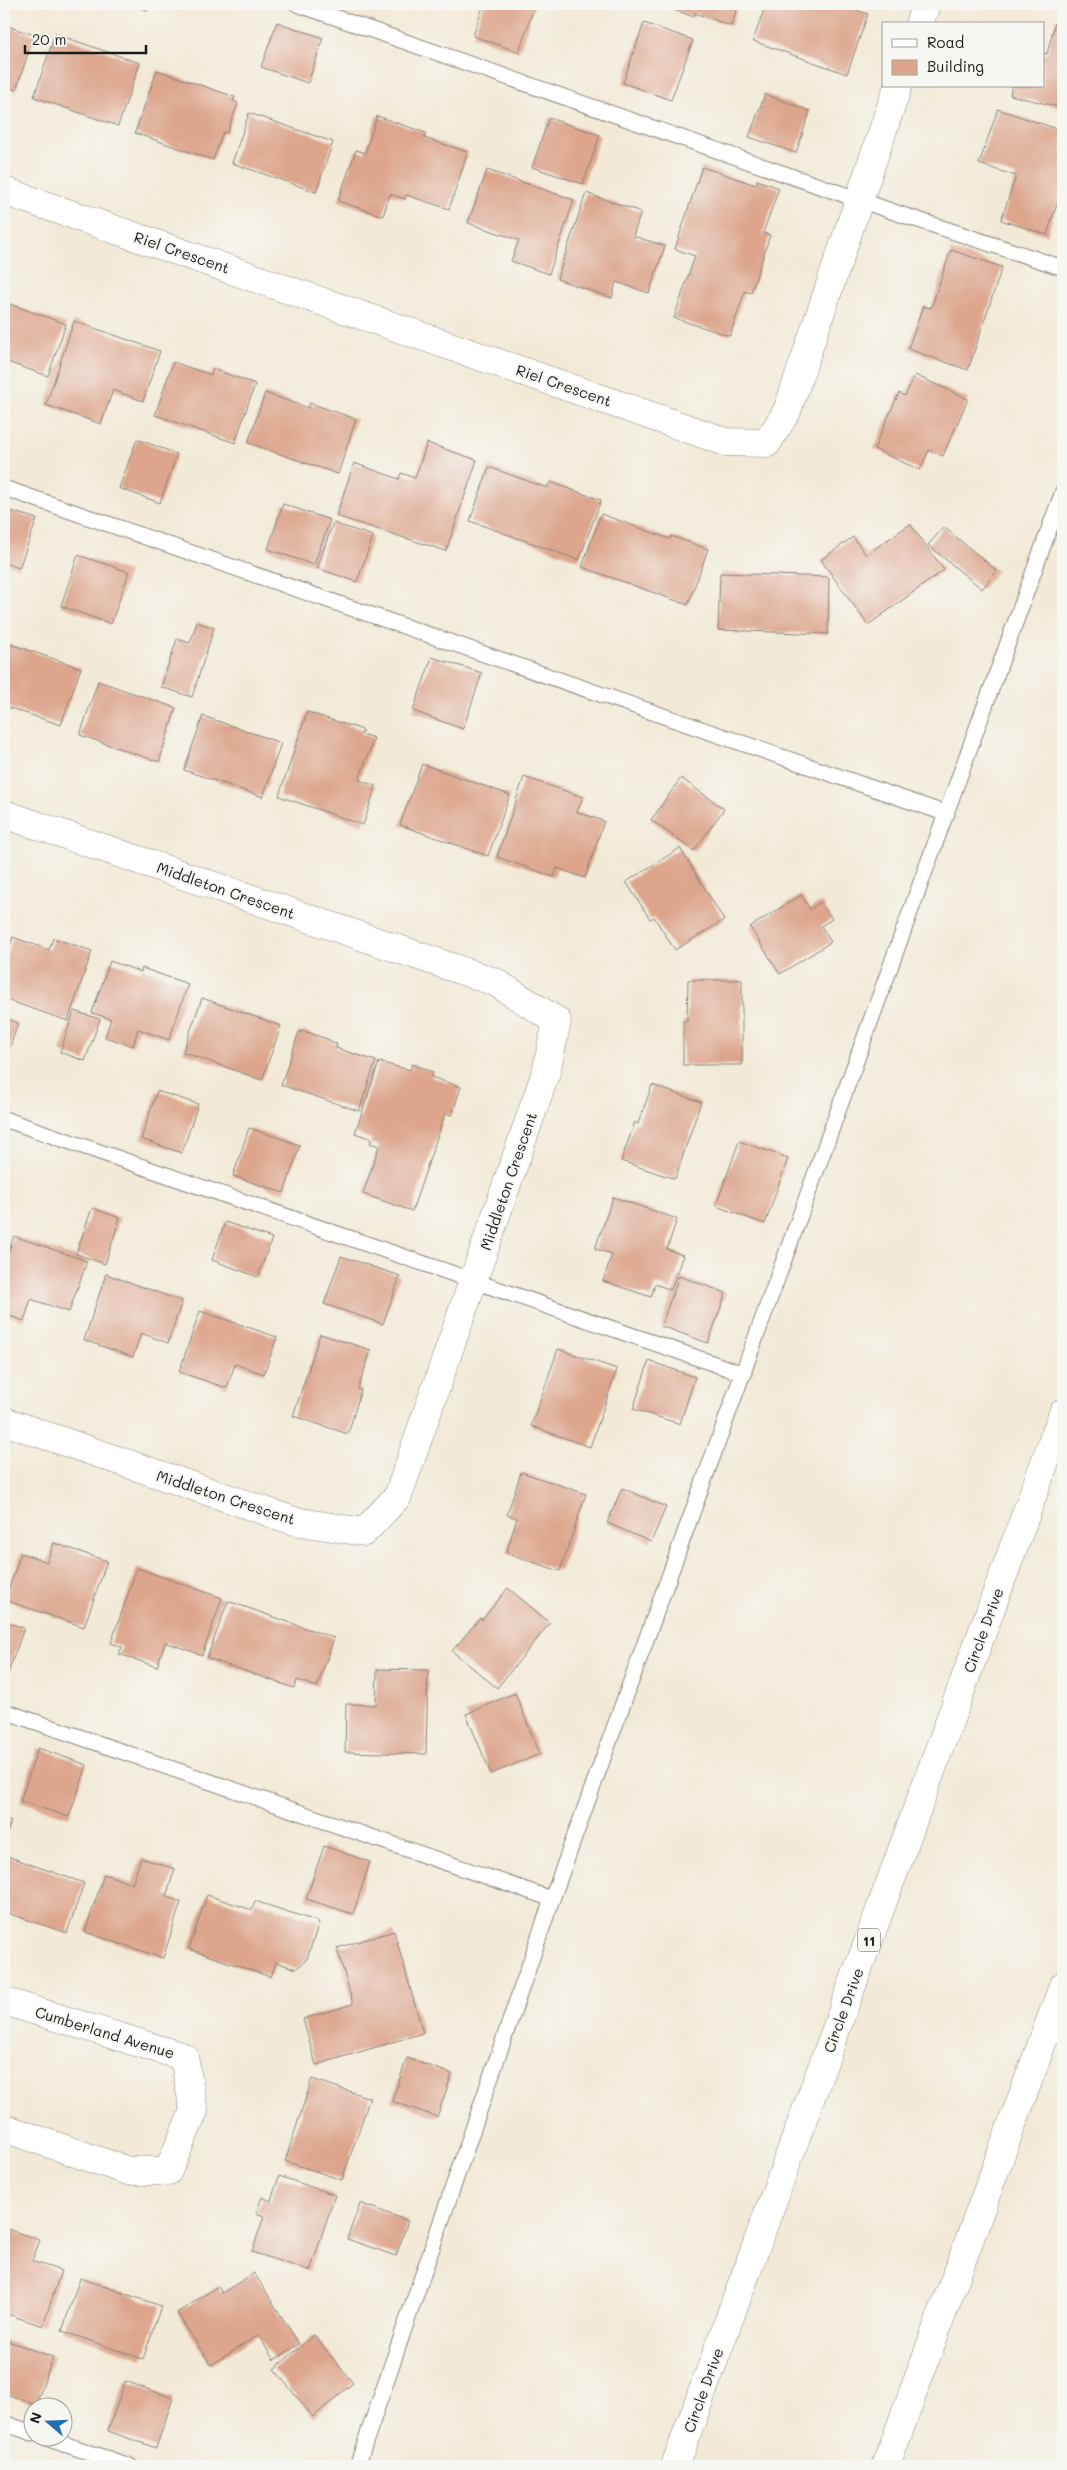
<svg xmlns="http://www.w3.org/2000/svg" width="1067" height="2470" font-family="Mali,sans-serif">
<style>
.building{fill:#dda58c}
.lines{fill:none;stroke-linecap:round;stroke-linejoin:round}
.lane-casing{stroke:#87837a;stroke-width:17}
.street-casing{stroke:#87837a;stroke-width:29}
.highway-casing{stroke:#87837a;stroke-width:29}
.lane{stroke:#fff;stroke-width:15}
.street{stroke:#fff;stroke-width:28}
.highway{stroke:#fff;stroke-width:28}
.labels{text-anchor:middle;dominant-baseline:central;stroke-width:4;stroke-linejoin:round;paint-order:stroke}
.shield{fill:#f6f6f2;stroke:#5d5d5c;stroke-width:1}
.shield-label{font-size:14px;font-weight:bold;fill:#1c1c1c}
.street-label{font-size:15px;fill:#1c1c1c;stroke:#f6f6f2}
</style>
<rect width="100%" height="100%" fill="#f6f6f2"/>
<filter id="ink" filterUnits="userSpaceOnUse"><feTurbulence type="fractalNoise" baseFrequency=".02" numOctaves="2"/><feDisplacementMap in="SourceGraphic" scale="10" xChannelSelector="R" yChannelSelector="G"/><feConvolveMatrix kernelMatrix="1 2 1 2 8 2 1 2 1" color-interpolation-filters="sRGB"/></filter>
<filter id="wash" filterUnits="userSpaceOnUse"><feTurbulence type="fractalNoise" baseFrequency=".0096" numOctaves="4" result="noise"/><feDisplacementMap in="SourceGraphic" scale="20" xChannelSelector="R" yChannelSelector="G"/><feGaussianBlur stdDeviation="1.12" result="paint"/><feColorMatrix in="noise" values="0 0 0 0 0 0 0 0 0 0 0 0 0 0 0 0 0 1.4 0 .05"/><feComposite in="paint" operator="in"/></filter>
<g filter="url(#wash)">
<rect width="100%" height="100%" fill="#f2ead7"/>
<g id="blocks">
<!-- building -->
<g class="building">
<polygon points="129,4 154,4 147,10"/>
<polygon points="484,4 535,4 519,52 473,36"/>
<polygon points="658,4 739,4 731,26 695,13 694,17"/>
<polygon points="766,4 839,4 868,14 847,74 753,41"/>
<polygon points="1056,19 1063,21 1063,108 1010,95 1012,86 1043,86 1043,53 1047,54"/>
<polygon points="277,22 323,38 308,83 261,67"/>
<polygon points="644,23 693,40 671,100 623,83"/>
<polygon points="4,25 34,35 16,90 4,86"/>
<polygon points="55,34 140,63 118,126 34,97"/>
<polygon points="157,70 235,97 233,101 238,103 227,133 223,132 213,160 135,133"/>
<polygon points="765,94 810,111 796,153 749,137"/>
<polygon points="998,109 1063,131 1063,185 1047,235 1001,220 1016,176 979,164"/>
<polygon points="249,113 333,142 316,192 232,163"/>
<polygon points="377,116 426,133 424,138 468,152 449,209 406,195 405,199 390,194 383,216 338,201 356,150 365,153"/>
<polygon points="549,118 600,135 583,184 532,167"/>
<polygon points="702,167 756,185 757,180 779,188 763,233 770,235 751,293 745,291 730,336 674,318 695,256 675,249"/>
<polygon points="487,170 574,200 549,274 511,261 519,240 468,223"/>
<polygon points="586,193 641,212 633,236 665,246 649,293 616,282 612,298 557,279"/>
<polygon points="951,250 1002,267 968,370 908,349 923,306 931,308"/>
<polygon points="4,302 66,324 48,376 4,361"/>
<polygon points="74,321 160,351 143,401 113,390 101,424 46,405"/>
<polygon points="173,362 211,375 213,369 255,384 235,443 155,415"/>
<polygon points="915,375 968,399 943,456 929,450 920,470 874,449 899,393 905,396"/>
<polygon points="265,393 308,408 310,403 356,419 338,474 248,443"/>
<polygon points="137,439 177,454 160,503 119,488"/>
<polygon points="427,443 477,460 446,551 336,516 354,463 399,479 401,473 415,478"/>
<polygon points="489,467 547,488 550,482 601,500 579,560 470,521"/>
<polygon points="283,504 330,520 314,565 268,549"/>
<polygon points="4,509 37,519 19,568 4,563"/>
<polygon points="601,514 670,539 671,536 708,549 688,605 582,567"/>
<polygon points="333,523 373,536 357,582 317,568"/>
<polygon points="910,524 944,570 868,625 821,560 853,537 866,555"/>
<polygon points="944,527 997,571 982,589 928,545"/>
<polygon points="78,555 129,572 111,624 61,606"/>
<polygon points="720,573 829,577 828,634 718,630"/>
<polygon points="197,622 214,628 192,697 161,687 177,639 190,643"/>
<polygon points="4,642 81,668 61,725 4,706"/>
<polygon points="432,657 482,673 463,729 413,711"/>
<polygon points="98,681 176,708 159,762 80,735"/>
<polygon points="307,712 363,730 361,734 374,738 359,780 376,786 363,825 279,796"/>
<polygon points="203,716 281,743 263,797 184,770"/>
<polygon points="422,764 510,795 488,856 400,825"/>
<polygon points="524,777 583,797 577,812 604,821 585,878 557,868 554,877 497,857"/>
<polygon points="681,778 724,809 694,851 651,820"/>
<polygon points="680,848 724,920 675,950 654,917 650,919 626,882"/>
<polygon points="801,895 810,909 821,902 832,919 821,926 831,942 780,974 750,927"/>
<polygon points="13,937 49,950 53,938 92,951 68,1021 4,999 4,964"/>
<polygon points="110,961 141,972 142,968 188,984 169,1040 138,1029 133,1046 105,1037 111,1019 92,1013"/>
<polygon points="688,980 742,980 742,1065 683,1065 683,1021 687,1021"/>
<polygon points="202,998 281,1026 262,1080 183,1052"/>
<polygon points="74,1011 100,1019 85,1061 60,1052"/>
<polygon points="4,1018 18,1023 4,1064"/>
<polygon points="304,1031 330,1040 330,1042 337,1044 336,1048 376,1061 359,1111 281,1085 299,1032"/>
<polygon points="379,1062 410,1070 412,1064 433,1072 431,1077 461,1087 452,1115 445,1114 412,1211 363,1194 379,1146 370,1143 372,1139 355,1133"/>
<polygon points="652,1085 701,1102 675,1179 621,1161 635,1122 638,1124"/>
<polygon points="157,1091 198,1104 182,1153 141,1139"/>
<polygon points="249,1128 300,1145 284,1193 233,1176"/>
<polygon points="739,1141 788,1158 765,1224 716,1206"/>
<polygon points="613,1197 677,1219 667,1249 683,1255 671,1290 655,1284 651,1297 603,1281 612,1254 595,1249"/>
<polygon points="92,1208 120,1218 105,1264 76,1254"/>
<polygon points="225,1222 272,1238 258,1277 212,1260"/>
<polygon points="14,1236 87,1261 69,1312 31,1299 24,1321 4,1314 4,1266"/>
<polygon points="341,1256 400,1276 383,1324 324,1304"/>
<polygon points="106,1274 182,1301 168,1343 141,1333 133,1357 84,1340"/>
<polygon points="679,1276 726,1293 708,1343 661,1326"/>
<polygon points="200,1311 277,1337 264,1374 235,1364 227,1388 179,1372"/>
<polygon points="320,1334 371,1350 358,1389 361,1390 348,1434 293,1416"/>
<polygon points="558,1349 617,1369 590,1447 531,1426"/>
<polygon points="649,1361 695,1377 680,1424 633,1409"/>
<polygon points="521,1472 586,1494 560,1571 506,1553 517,1518 507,1515"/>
<polygon points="622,1488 666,1507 651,1542 607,1523"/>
<polygon points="54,1543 107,1561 84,1627 5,1600 21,1553 47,1562"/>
<polygon points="137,1568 222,1598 202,1655 165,1642 157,1667 119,1654 122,1647 111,1643"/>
<polygon points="508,1588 550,1623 497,1688 452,1651 480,1618 482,1620"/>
<polygon points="228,1601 334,1638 317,1687 297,1680 294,1688 207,1658"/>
<polygon points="4,1621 24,1628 8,1673 4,1671"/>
<polygon points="377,1669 428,1670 426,1754 345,1752 346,1704 376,1705"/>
<polygon points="515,1693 540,1754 491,1774 466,1714"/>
<polygon points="38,1748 87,1765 69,1817 20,1801"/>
<polygon points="4,1819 11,1822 4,1841"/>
<polygon points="324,1846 370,1862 353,1914 306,1899"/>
<polygon points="4,1855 84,1883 67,1933 4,1912"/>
<polygon points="141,1858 175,1869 166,1896 181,1902 163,1958 85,1932 104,1874 132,1884"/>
<polygon points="207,1895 252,1910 255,1901 319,1922 307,1959 296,1969 276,1962 271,1977 189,1949"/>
<polygon points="394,1931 423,2033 316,2065 303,2019 353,2004 337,1948"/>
<polygon points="407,2058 452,2074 437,2117 392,2101"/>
<polygon points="312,2079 370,2098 342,2180 285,2161"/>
<polygon points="279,2176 335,2195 310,2271 252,2252 264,2216 256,2213 262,2197 271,2201"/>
<polygon points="360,2203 408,2221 396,2256 347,2239"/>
<polygon points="4,2228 40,2240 32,2261 61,2271 43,2326 4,2313"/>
<polygon points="254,2273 299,2344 274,2360 258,2335 211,2365 177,2313 218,2286 222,2293"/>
<polygon points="80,2278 161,2306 143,2359 62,2331"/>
<polygon points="314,2335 353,2383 313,2417 274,2369"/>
<polygon points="5,2340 53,2357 36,2405 4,2393"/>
<polygon points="125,2381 173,2398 156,2448 108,2431"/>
</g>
</g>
</g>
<g filter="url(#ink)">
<use href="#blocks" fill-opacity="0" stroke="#87837a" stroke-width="1"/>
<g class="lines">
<defs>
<g id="lane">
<polyline points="297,4 897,213 1063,268"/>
<polyline points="4,488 947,814"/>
<polyline points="4,1119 744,1374"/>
<polyline points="4,1711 552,1899"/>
<polyline points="4,2423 32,2433"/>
<polyline points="46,2438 130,2466"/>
<polyline points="357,2466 552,1899 1063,491"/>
</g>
<g id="street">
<polyline points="919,24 926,4"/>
<polyline points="4,191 726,442 767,443 787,411 898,86"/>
<polyline points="4,814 495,982 557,1021 546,1072 398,1496 364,1532 294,1521 4,1421"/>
<polyline points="4,2001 184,2057 194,2111 168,2171 128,2171 4,2128"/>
</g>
<g id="highway">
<polyline points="675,2466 1063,1413"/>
<polyline points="886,2466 1063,1986"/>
</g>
</defs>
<!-- lane casing -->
<use href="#lane" class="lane-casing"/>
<!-- street casing -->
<use href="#street" class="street-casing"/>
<!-- highway casing -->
<use href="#highway" class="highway-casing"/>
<!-- lane -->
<use href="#lane" class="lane"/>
<!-- street -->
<use href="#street" class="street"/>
<!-- highway -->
<use href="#highway" class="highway"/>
</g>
</g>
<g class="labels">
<!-- shield labels -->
<rect class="shield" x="858" y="1928.5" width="22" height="23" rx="4"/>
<g class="shield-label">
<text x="869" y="1940">11</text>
</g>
<!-- street labels -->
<g class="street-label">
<text transform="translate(182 252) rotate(19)">Riel Crescent</text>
<text transform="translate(564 385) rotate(19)">Riel Crescent</text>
<text transform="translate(226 890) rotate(19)">Middleton Crescent</text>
<text transform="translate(508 1181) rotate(-71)">Middleton Crescent</text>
<text transform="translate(226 1497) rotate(18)">Middleton Crescent</text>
<text transform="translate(983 1630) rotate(-70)">Circle Drive</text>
<text transform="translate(843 2010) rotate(-70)">Circle Drive</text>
<text transform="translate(105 2032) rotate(17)">Cumberland Avenue</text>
<text transform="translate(703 2390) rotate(-70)">Circle Drive</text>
</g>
</g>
<!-- margin -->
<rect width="1067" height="2470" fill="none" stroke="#f6f6f2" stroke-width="20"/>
<!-- legend -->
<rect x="882" y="22" width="162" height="65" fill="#f6f6f2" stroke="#9f9f9c"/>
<rect x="892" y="39" width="25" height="8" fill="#ffffff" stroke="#9f9f9c"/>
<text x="927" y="48" font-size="15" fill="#1c1c1c">Road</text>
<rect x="892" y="60" width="25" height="15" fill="#dda58c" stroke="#9f9f9c"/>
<text x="927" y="72" font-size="15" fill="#1c1c1c">Building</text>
<!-- north arrow -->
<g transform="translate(48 2422) rotate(289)"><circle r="24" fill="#f6f6f2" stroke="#9f9f9c"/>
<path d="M0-4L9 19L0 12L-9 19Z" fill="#1f6fb2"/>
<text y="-8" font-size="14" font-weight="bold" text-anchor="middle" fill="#1c1c1c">N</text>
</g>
<!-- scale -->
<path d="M25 45v8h121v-8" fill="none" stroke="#1c1c1c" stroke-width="2.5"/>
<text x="32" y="45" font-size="15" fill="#1c1c1c" stroke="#f6f6f2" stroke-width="4" paint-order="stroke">20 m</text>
</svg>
